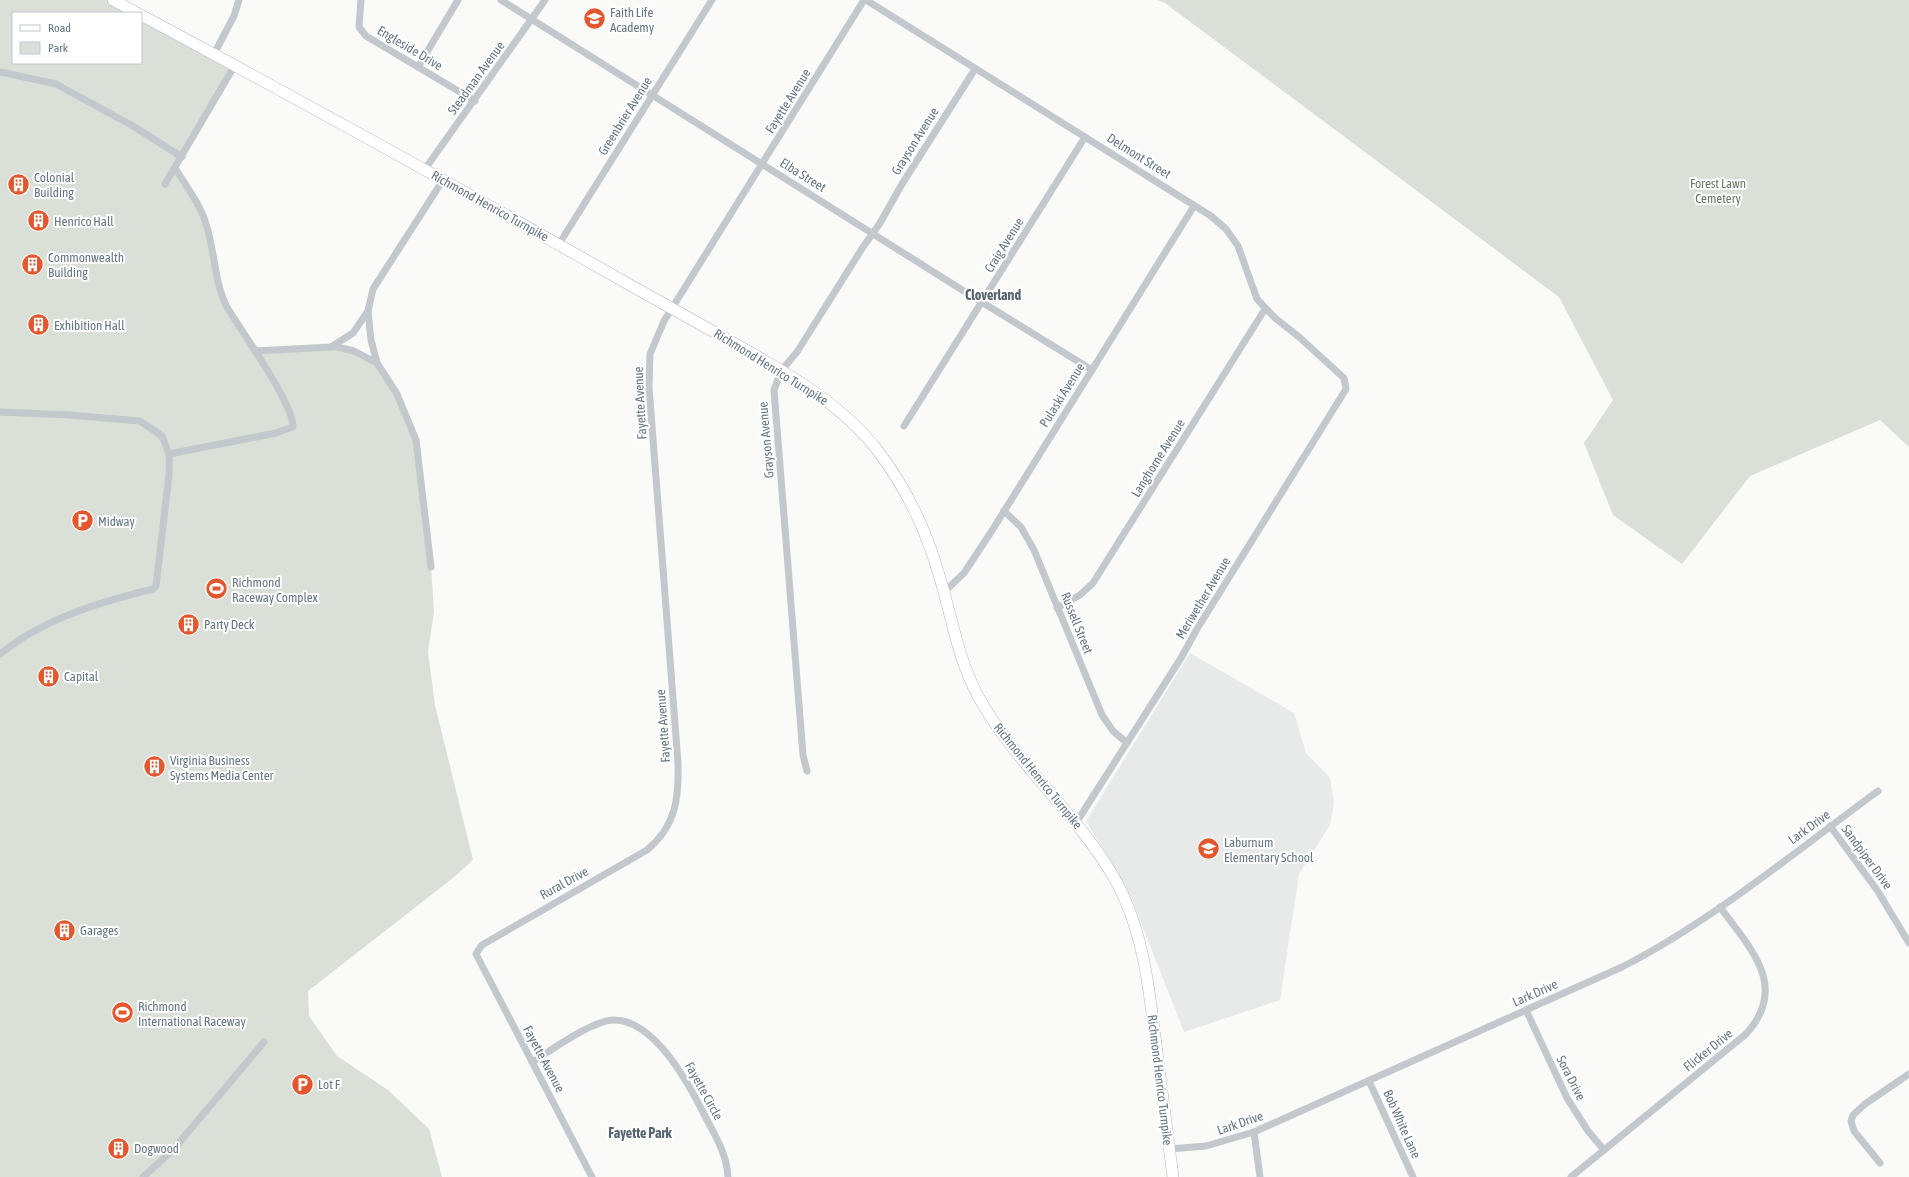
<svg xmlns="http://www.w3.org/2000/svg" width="1909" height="1177" font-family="'Asap Condensed',sans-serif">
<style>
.built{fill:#e8e9e9}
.green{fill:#dadfd7}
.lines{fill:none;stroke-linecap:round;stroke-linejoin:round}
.secondary-casing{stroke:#b3babf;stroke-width:12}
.street{stroke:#c3c8cc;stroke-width:7}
.secondary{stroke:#fff;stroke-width:11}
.labels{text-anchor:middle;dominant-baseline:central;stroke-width:4;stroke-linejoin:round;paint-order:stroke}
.poi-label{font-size:13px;fill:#657683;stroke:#fff;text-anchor:start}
.street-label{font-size:13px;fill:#657683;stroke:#fff}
.park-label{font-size:13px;fill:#687a64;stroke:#fff}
.neighbourhood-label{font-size:14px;font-weight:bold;fill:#57646e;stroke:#fff}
</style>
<rect width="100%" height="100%" fill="#fafaf8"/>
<!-- built -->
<polygon class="built" points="1190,653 1294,713 1306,753 1330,778 1334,803 1330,825 1299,874 1280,1000 1184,1032 1131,897 1086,821"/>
<!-- green -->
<g class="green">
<polygon points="0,0 113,0 137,13 13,13 13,63 141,63 141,15 235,65 175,168 198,207 224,299 254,351 331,347 362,354 384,374 416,440 431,567 434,612 428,652 435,705 473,860 453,878 308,991 309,1016 337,1056 388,1090 429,1129 442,1177 0,1177"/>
<polygon points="1157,0 1909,0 1909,447 1880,420 1750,476 1682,564 1613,515 1584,443 1613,400 1559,297 1165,3"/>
</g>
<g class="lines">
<defs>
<g id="secondary">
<polyline points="113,0 137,13"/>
<path d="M141 15C305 103 468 193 630 285 664 304 698 323 732 342 785 372 840 402 878 451 907 489 927 532 940 578 952 618 958 659 978 696 1015 763 1075 811 1113 876 1143 927 1149 987 1156 1045 1162 1089 1167 1133 1173 1177"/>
</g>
</defs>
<!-- secondary casing -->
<use href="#secondary" class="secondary-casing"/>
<!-- street -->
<g class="street">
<polyline points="361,0 359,27 366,36 475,101"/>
<polyline points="501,0 967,293 1092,370"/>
<polyline points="866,0 1211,216 1226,229 1238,246 1257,299 1275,318 1299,337 1344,378 1346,389 1338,402 1197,629 1181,658 1076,823"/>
<polyline points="214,54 234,16 239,0"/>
<polyline points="418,67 458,0"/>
<polyline points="0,72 56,84 133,126 182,157"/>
<polyline points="425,169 545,0"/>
<polyline points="165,184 235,65"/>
<polyline points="559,244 712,0"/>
<polyline points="368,311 371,340 377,363 397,394 416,440 431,567"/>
<polyline points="333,346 354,351 377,363"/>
<polyline points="255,351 331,347 353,333 368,311 373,289 443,180"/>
<path d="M0 412 69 415 140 421 162 436 169 454V475L156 586 153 589C100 602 43 619 0 654"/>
<polyline points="904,426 1085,137"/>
<path d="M169 454 276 433 293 427C294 404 241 331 227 307 214 282 215 251 206 224 200 204 186 186 175 168"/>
<polyline points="1004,511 1021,527 1034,550 1102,715 1113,731 1127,743"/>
<polyline points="944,592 964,573 993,529 1194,206"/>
<polyline points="1057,608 1080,595 1093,583 1265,309"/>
<polyline points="807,771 803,755 774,390 781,371 797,352 863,247 880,223 902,184 975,69"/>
<polyline points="1830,826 1877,890 1909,943"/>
<polyline points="1526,1010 1567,1098 1588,1131 1604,1150"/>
<path d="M532 1062C552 1050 591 1021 613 1020 655 1019 690 1086 706 1118 716 1137 727 1155 728 1177"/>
<polyline points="1369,1081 1413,1177"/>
<polyline points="1254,1132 1260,1177"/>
<path d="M1169 1149 1206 1146 1254 1132 1622 967C1712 921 1796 851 1878 791"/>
<polyline points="1880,1163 1854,1131 1851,1121 1853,1115 1865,1104 1909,1074"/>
<polyline points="143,1177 172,1151 264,1042"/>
<path d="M592 1177 476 954 482 945 647 850C676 826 679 798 678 763L649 387 650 354 664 321 864 0"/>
<path d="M1571 1177 1746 1034C1790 986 1749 947 1720 907"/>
</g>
<!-- secondary -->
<use href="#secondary" class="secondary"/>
</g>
<!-- icons -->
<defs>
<symbol id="school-disc" viewBox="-11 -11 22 22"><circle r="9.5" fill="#e4572e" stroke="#fff"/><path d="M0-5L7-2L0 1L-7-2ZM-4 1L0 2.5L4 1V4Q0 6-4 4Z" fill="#fff"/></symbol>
<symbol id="building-disc" viewBox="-11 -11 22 22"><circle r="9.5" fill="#e4572e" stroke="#fff"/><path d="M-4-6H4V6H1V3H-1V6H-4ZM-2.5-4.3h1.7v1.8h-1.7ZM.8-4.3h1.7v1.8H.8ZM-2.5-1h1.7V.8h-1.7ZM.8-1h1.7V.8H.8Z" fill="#fff"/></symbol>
<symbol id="parking-disc" viewBox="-11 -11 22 22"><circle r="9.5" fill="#e4572e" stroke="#fff"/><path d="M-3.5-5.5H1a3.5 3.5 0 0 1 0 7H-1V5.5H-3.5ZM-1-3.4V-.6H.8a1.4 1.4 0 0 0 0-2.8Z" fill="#fff"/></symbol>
<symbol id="stadium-disc" viewBox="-11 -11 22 22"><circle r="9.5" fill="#e4572e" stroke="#fff"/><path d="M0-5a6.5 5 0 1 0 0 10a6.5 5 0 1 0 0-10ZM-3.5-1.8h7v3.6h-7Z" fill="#fff"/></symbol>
</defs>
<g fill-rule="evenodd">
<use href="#school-disc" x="582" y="6" width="25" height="25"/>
<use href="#building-disc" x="6" y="172" width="25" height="25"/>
<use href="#building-disc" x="26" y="208" width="25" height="25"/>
<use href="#building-disc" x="20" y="252" width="25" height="25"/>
<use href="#building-disc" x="26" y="312" width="25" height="25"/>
<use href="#parking-disc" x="70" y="508" width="25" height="25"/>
<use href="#stadium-disc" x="204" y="576" width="25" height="25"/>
<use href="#building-disc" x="176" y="612" width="25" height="25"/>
<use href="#building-disc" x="36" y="664" width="25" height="25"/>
<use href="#building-disc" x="142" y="754" width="25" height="25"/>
<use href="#school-disc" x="1196" y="836" width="25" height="25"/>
<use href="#building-disc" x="52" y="918" width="25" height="25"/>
<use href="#stadium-disc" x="110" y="1000" width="25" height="25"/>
<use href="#parking-disc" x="290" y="1072" width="25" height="25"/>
<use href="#building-disc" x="106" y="1136" width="25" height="25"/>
</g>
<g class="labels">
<!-- poi labels -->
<g class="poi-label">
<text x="610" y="12">Faith Life<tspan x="610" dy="15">Academy</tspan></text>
<text x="34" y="177">Colonial<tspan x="34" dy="15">Building</tspan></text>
<text x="54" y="221">Henrico Hall</text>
<text x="48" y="257">Commonwealth<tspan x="48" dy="15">Building</tspan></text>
<text x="54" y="325">Exhibition Hall</text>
<text x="98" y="521">Midway</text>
<text x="232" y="582">Richmond<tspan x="232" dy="15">Raceway Complex</tspan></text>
<text x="204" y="624">Party Deck</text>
<text x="64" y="676">Capital</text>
<text x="170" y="760">Virginia Business<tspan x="170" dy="15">Systems Media Center</tspan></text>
<text x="1224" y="842">Laburnum<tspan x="1224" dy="15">Elementary School</tspan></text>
<text x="80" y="930">Garages</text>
<text x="138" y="1006">Richmond<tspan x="138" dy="15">International Raceway</tspan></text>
<text x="318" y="1084">Lot F</text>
<text x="134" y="1148">Dogwood</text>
</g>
<!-- street labels -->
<g class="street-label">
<text transform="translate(410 48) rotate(31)">Engleside Drive</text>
<text transform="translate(476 78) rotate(-54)">Steadman Avenue</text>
<text transform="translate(788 101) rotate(-58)">Fayette Avenue</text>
<text transform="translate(625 116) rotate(-58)">Greenbrier Avenue</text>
<text transform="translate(915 141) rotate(-58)">Grayson Avenue</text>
<text transform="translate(1139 156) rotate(32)">Delmont Street</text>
<text transform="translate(803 175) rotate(32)">Elba Street</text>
<text transform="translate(490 206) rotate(29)">Richmond Henrico Turnpike</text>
<text transform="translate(1004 245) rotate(-58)">Craig Avenue</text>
<text transform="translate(771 367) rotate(32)">Richmond Henrico Turnpike</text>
<text transform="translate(1062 395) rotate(-58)">Pulaski Avenue</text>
<text transform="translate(640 403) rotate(-93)">Fayette Avenue</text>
<text transform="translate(766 440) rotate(-95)">Grayson Avenue</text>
<text transform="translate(1158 458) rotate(-58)">Langhorne Avenue</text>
<text transform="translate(1203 598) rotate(-59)">Meriwether Avenue</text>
<text transform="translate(1077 623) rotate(68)">Russell Street</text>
<text transform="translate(663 726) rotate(-94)">Fayette Avenue</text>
<text transform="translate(1038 776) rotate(51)">Richmond Henrico Turnpike</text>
<text transform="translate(1809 827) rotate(-36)">Lark Drive</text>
<text transform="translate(1867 857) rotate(54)">Sandpiper Drive</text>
<text transform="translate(564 883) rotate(-29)">Rural Drive</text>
<text transform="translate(1535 993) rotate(-24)">Lark Drive</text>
<text transform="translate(1708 1050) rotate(-39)">Flicker Drive</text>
<text transform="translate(544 1059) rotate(62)">Fayette Avenue</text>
<text transform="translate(1571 1078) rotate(63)">Sora Drive</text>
<text transform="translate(1160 1080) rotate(83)">Richmond Henrico Turnpike</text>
<text transform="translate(704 1091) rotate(61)">Fayette Circle</text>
<text transform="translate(1240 1123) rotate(-19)">Lark Drive</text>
<text transform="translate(1402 1124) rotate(66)">Bob White Lane</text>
</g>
<!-- park labels -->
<g class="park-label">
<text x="1718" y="183">Forest Lawn<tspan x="1718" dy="15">Cemetery</tspan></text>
</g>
<!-- neighbourhood labels -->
<g class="neighbourhood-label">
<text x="993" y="295">Cloverland</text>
<text x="640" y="1133">Fayette Park</text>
</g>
</g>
<!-- legend -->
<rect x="12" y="12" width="130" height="52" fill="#ffffff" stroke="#c1c8cd"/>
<rect x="20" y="25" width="20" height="6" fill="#ffffff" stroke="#c1c8cd"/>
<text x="48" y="32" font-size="12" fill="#657683">Road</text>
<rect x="20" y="42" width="20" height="12" fill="#dadfd7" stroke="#c1c8cd"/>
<text x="48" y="52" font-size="12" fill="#657683">Park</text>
</svg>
